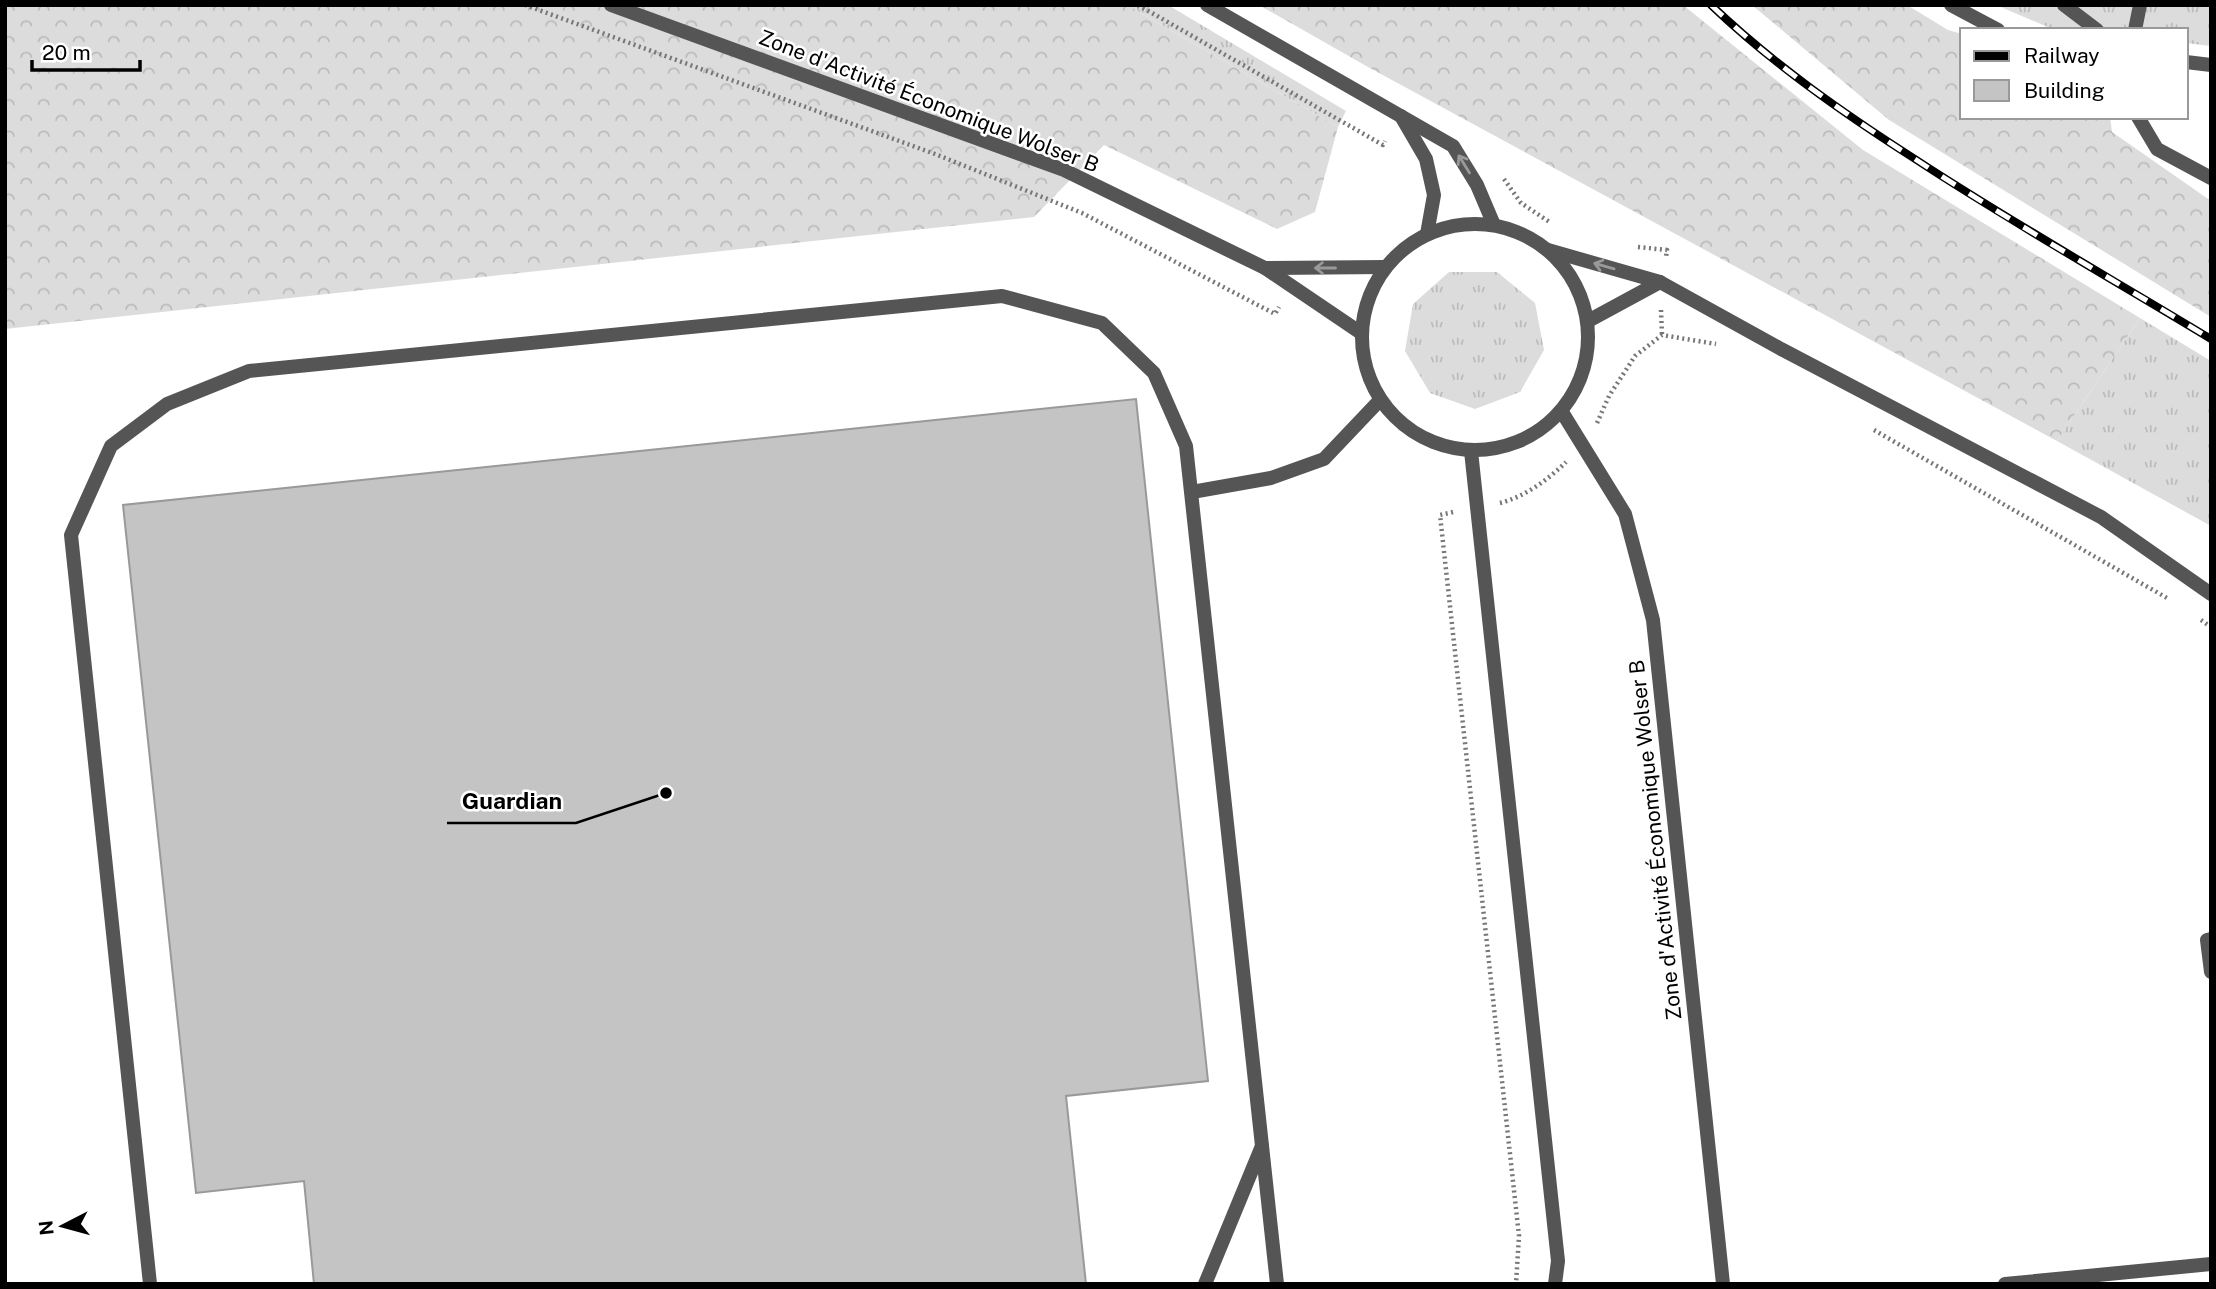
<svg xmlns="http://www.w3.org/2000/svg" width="2216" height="1289" font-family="'Public Sans',sans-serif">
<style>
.grass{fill:url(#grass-tufts)}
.forest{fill:url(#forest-crowns)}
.building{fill:#c4c4c4;stroke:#999;stroke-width:2}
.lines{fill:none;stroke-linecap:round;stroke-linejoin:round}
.path{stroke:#777;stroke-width:4.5;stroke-dasharray:2 3.5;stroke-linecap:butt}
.service{stroke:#555;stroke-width:14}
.rail-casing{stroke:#000;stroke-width:8}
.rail{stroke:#fff;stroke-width:5;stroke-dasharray:16;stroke-linecap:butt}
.oneway{stroke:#999}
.labels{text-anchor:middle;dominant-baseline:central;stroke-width:5;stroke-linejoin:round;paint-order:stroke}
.street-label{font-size:21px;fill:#000;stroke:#fff}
.leader{fill:none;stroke:#000;stroke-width:2.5}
.callout-dot{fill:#000;stroke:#fff;stroke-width:2.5}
.callout-label{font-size:23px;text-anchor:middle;font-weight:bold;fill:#000;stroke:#fff;stroke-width:5;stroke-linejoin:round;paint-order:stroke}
</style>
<defs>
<pattern id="grass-tufts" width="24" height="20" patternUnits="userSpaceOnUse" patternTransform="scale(1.75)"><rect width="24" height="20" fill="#dcdcdc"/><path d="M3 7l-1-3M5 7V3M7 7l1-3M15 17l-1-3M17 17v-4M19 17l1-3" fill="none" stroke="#bbb"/></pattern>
<pattern id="forest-crowns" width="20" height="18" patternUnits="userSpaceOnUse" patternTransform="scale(1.75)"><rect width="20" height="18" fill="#dcdcdc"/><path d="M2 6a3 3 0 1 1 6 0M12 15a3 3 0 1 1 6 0" fill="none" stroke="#bbb"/></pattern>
</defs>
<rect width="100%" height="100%" fill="#fff"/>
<!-- grass -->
<g class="grass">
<polygon points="1127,5 1168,5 1346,111 1338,127"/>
<polygon points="1996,5 2211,5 2211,46 2186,43 2186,30 2050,28"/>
<polygon points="1449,272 1497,272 1535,303 1544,350 1520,392 1475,409 1430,393 1405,351 1413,304"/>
<polygon points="2140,318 2211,361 2211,526 2057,441"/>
</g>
<!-- forest -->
<g class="forest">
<polygon points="5,5 1127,5 1338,127 1315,212 1277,229 1104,145 1034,217 5,329"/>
<polygon points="1259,5 1683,5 1863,150 2140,318 2057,441 1368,67"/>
<polygon points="1752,5 1907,5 1948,30 1962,34 1962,117 2110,117 2112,132 2211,201 2211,317 1889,120"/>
</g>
<!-- building -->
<polygon class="building" points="1136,399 1208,1081 1066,1096 1086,1284 314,1284 304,1181 196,1193 123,505"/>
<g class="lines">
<!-- path -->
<g class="path">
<polyline points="525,5 935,154 1082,213 1275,314 1279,307"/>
<polyline points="1138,5 1383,145 1385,141"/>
<polyline points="1504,179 1521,203 1551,223"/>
<polyline points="1638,247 1667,250 1666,257"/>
<polyline points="1661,310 1662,335"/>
<polyline points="1597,423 1609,396 1635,356 1662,335 1716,344"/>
<polyline points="1874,430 2167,598"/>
<path d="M1500 503C1524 497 1548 480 1566 462"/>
<polyline points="1453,512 1440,515 1519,1236 1516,1284"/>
<polyline points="2201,620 2211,627"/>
</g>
<!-- service -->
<g class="service">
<polyline points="611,5 1064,170 1265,268 1361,333"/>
<polyline points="1207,5 1453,146 1477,185 1494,225"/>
<polyline points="1951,5 1998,30"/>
<polyline points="2064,5 2097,30"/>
<polyline points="2135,30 2140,5"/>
<polyline points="2186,62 2211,65"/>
<polyline points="1401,116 1426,159 1434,195 1427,234"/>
<polyline points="2138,117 2157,149 2211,178"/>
<circle cx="1475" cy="337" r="113"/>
<polyline points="1548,250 1660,282 1781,349 2101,517 2211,594"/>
<polyline points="1265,268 1385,267"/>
<polyline points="1588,321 1660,282"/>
<polyline points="1562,412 1625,514 1653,620 1723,1284"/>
<polyline points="1471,451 1558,1261 1555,1284"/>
<polyline points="1192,492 1271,478 1324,459 1380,400"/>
<polyline points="2211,939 2207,940 2211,972"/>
<polyline points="150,1284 71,535 111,446 167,404 249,371 1002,296 1102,323 1154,373 1186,446 1277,1284"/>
<polyline points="1205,1284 1262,1146"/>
<polyline points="2005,1284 2211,1264"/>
</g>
<defs>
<path id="rail" d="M1711 5C1773 64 1843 113 1915 159 2011 222 2112 279 2211 339"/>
</defs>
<!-- rail casing -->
<use href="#rail" class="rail-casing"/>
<!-- rail -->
<use href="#rail" class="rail"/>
</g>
<!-- one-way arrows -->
<defs><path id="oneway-shaft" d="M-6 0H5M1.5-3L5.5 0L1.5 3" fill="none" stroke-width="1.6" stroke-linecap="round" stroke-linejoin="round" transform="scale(1.75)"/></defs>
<g class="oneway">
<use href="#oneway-shaft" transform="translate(1464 164) rotate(-122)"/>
<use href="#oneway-shaft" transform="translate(1604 266) rotate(-164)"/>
<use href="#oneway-shaft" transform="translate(1325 268) rotate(180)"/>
</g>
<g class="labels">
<!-- street labels -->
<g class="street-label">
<text transform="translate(929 101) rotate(21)">Zone d'Activité Économique Wolser B</text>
<text transform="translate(1655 840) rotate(-96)">Zone d'Activité Économique Wolser B</text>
</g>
</g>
<!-- callouts -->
<path class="leader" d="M666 793L576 823H447"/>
<circle class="callout-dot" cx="666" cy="793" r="7"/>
<g class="callout-label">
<text x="512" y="809">Guardian</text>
</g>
<!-- border -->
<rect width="2216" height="1289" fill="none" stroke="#000000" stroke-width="14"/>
<!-- legend -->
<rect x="1960" y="28" width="228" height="91" fill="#ffffff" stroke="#999999" stroke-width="2"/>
<rect x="1974" y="51" width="35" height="10" fill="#000000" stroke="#999999" stroke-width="2"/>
<text x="2024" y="63" font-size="21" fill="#000000">Railway</text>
<rect x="1974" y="80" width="35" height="21" fill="#c4c4c4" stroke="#999999" stroke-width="2"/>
<text x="2024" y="98" font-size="21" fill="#000000">Building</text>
<!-- north arrow -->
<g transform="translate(63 1226) rotate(264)" stroke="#ffffff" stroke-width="5" paint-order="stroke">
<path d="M0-5L12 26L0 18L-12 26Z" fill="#000000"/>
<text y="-10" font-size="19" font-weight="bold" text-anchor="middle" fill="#000000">N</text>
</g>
<!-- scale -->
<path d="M32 60v10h108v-10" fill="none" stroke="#000000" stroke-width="3.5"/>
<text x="42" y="60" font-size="21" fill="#000000" stroke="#ffffff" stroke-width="5" paint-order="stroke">20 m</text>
</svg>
